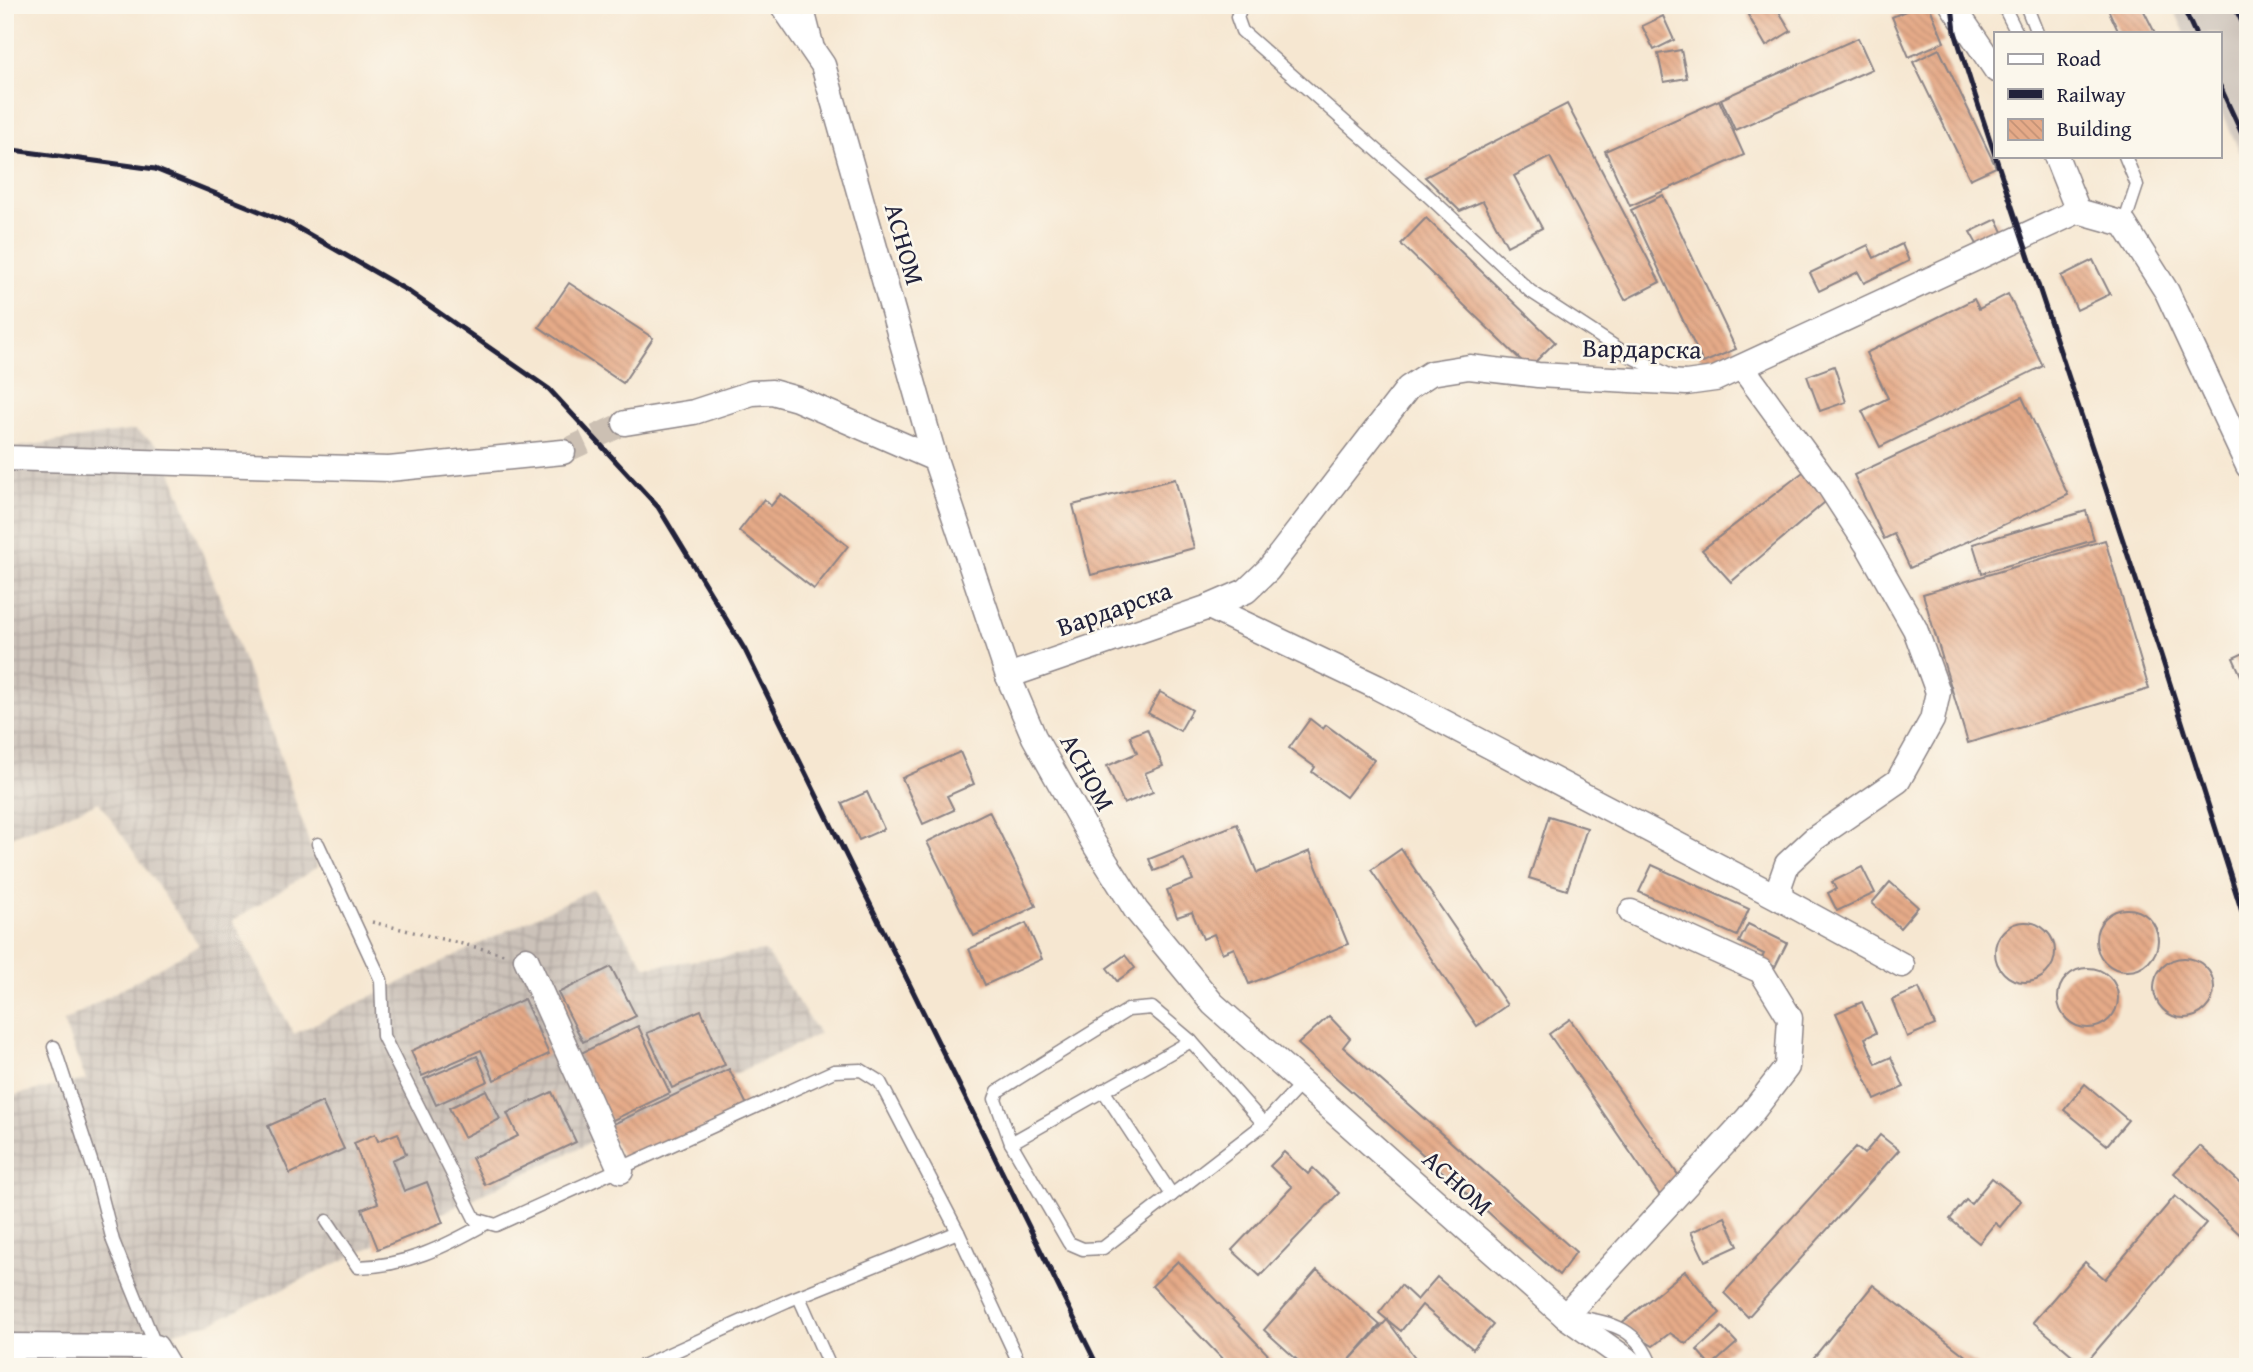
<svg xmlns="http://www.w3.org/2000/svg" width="2253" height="1372" font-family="'Gentium Book Plus',serif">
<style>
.industrial{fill:url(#industrial-grid)}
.railway{fill:#ccc2b9}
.building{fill:url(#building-back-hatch)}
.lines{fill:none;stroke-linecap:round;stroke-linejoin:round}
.minor-tunnel{stroke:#ccc0b3;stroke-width:24;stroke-dasharray:24 12;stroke-linecap:butt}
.service-casing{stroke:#8c8486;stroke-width:15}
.minor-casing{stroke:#8c8486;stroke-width:27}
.path{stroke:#8c8486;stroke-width:3.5;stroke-dasharray:2 5;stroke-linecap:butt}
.service{stroke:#fff;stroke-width:12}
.minor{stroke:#fff;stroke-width:24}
.rail{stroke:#22223b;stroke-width:5}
.labels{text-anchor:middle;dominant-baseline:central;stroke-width:5;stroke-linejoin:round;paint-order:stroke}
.street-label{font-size:26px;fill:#22223b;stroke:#fbf7ec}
</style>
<defs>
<pattern id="industrial-grid" width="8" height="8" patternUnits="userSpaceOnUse" patternTransform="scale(1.75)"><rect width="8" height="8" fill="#ccc2b9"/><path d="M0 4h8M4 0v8" fill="none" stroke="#afa6a0"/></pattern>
<pattern id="building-back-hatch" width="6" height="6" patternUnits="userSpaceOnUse" patternTransform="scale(1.75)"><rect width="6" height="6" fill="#e5aa88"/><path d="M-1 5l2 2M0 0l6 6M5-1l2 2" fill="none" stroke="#c49276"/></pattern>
</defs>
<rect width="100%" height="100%" fill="#fbf7ec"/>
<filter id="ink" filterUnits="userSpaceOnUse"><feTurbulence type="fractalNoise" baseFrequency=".0143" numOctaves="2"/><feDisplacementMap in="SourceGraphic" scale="14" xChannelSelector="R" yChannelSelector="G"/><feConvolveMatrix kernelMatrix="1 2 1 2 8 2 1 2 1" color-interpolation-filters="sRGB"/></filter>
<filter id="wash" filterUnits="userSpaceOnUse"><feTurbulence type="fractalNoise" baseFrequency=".00686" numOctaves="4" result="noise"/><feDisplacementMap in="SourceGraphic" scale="28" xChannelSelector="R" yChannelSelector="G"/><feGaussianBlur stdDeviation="1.57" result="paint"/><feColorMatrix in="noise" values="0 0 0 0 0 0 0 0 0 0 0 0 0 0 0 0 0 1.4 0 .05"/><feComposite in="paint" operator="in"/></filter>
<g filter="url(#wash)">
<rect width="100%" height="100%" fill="#f6e7d1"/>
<!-- industrial -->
<polygon class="industrial" points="135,430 162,448 279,752 317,867 233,921 294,1034 593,889 646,967 765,951 819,1034 211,1323 174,1332 188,1367 5,1367 5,1097 86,1080 63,1022 199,945 99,802 5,839 5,449"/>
<!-- railway -->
<polygon class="railway" points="2172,5 2248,5 2248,170 2220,109 2220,33 2185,33"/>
<g id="blocks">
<!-- building -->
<g class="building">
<polygon points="1764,5 1775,5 1791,31 1766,46 1748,15"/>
<polygon points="1919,5 1929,5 1944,42 1909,57 1892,17"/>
<polygon points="2106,5 2141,5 2155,33 2119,33"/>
<polygon points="1663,16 1674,40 1654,50 1642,26"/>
<polygon points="1858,38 1872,69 1735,130 1721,99"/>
<polygon points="1939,49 1996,167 1970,179 1913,62"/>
<polygon points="1681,50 1687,78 1664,82 1658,54"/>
<polygon points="1719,100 1744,155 1630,206 1605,151"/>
<polygon points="1567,104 1660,282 1625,300 1550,157 1514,176 1542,228 1507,246 1483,201 1460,211 1425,177"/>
<polygon points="1663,195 1736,349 1703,363 1631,210"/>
<polygon points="1426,218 1555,342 1529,368 1401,244"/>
<polygon points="1997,219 2004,234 1978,246 1970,232"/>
<polygon points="1902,244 1909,261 1864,283 1858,272 1819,291 1810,273 1868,245 1874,258"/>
<polygon points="2093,260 2110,294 2077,310 2061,276"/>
<polygon points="569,283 653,338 623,383 539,327"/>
<polygon points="2008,294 2043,366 1880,447 1862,411 1888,398 1866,353 1974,299 1979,309"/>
<polygon points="1834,366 1846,402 1820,411 1807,376"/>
<polygon points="2022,397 2068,495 1910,568 1894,534 1884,539 1854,475"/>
<polygon points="1807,469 1831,497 1731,582 1702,550"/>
<polygon points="1175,479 1194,548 1091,575 1073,505"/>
<polygon points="781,494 848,546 814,589 739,531 764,499 771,506"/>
<polygon points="2086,511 2094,540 1982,573 1973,544"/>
<polygon points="2105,540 2149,689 1968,743 1923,594"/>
<polygon points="2248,651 2248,691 2233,658"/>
<polygon points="1160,692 1192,710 1180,731 1148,713"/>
<polygon points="1310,719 1323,729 1326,725 1374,760 1346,797 1312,772 1315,767 1289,748"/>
<polygon points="1147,729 1163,766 1145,773 1153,792 1124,804 1107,766 1137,753 1130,736"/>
<polygon points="960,752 974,784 947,796 954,810 923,824 902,778"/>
<polygon points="867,792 884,829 859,840 842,803"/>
<polygon points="989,811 1036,906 974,936 927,842"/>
<polygon points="1549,816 1587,828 1567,890 1529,878"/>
<polygon points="1237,824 1257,873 1310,851 1348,944 1249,984 1234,948 1222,953 1214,934 1203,939 1192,912 1177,917 1167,890 1193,880 1184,859 1154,871 1149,859"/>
<polygon points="1401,849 1507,1005 1477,1026 1371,870"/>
<polygon points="1652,865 1749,909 1737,936 1639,892"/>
<polygon points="1862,867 1875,893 1837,911 1828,893 1836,889 1832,882"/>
<polygon points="1890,882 1918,907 1900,928 1872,903"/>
<circle cx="2127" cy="940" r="31"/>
<circle cx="2025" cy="952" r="30"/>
<polygon points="1026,923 1042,959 985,985 969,949"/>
<polygon points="1748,924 1787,943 1775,967 1761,960 1764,954 1739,942"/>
<polygon points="1125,955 1135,968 1117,981 1107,968"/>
<circle cx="2184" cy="988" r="30"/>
<polygon points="611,967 636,1016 583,1042 558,993"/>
<circle cx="2088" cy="998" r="30"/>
<polygon points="1919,988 1935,1025 1907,1037 1892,1000"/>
<polygon points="524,999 549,1054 494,1080 481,1050 422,1076 411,1051"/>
<polygon points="1862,1002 1876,1033 1865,1038 1876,1064 1891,1057 1904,1087 1875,1100 1836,1013"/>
<polygon points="701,1010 725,1065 672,1088 647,1033"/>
<polygon points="1329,1016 1350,1038 1343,1047 1576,1252 1559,1275 1298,1044"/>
<polygon points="1570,1019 1683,1182 1661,1197 1549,1034"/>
<polygon points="638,1026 670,1093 611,1121 579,1054"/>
<polygon points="477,1056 488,1081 436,1105 424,1079"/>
<polygon points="729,1069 748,1107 626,1165 607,1127"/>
<polygon points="2085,1084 2128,1120 2107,1145 2064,1110"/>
<polygon points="486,1090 500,1119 464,1137 449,1108"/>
<polygon points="552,1092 576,1142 485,1185 472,1158 518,1136 507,1113"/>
<polygon points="322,1102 344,1149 290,1174 268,1126"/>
<polygon points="398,1133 406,1154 392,1160 404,1191 427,1182 443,1223 378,1249 362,1209 378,1203 354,1143 375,1134 378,1141"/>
<polygon points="1880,1135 1899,1150 1748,1317 1724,1293 1856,1147 1864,1154"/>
<polygon points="2200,1146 2248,1190 2248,1242 2174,1173"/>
<polygon points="1284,1152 1308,1174 1313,1168 1339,1193 1260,1276 1232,1250 1292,1187 1270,1166"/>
<polygon points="1992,1178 2021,1201 2000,1227 1995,1223 1979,1243 1950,1219 1966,1200 1971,1204"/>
<polygon points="2175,1196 2206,1223 2084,1365 2033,1322 2085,1262 2105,1279"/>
<polygon points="1725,1217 1738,1246 1705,1261 1691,1232"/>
<polygon points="1178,1261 1280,1367 1230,1367 1152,1286"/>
<polygon points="1317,1270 1380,1325 1347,1363 1387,1320 1422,1367 1390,1367 1385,1361 1380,1367 1305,1367 1264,1330"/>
<polygon points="1685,1271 1720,1313 1686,1344 1670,1333 1653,1346 1619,1325"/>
<polygon points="1437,1277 1493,1325 1473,1349 1422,1305 1401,1331 1379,1313 1401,1285 1417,1300"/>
<polygon points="1873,1285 1980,1367 1806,1367"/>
<polygon points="1722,1327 1737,1343 1711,1366 1697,1350"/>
</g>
</g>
</g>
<g filter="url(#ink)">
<use href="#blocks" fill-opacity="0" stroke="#8c8486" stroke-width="2"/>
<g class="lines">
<!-- minor-tunnel -->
<polyline class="minor-tunnel" points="563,452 625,423"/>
<defs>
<g id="service">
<polyline points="807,5 817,44"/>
<polyline points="1242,5 1237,17 1242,31 1421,189 1530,291 1628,355 1671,376"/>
<polyline points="2003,5 2017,33"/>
<polyline points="2026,5 2037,33"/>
<polyline points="2124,224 2137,185 2125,156"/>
<polyline points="318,844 381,980 383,1036 475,1219 496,1225 834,1071 861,1070 880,1082 958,1232 1021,1367"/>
<polyline points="54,1047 98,1182 113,1241 156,1347"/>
<polyline points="1103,1090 1172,1195"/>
<polyline points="1264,1124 1191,1041 1152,1008 1128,1010 998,1091 995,1099 1011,1143 1069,1243 1083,1249 1103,1248 1264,1124 1302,1083"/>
<polyline points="1011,1143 1191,1041"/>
<path d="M327 1221 358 1267C406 1266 444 1247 485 1224"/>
<polyline points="799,1297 830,1367"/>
<path d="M1577 1317C1614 1323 1638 1329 1652 1367"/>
<polyline points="640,1367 787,1301 958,1232"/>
</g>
<g id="minor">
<polyline points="782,5 823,65 935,459 1008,676 1034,737 1093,842 1136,910 1213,1004 1565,1316 1637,1367"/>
<polyline points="1952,5 1996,70"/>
<polyline points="2056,156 2078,211"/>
<polyline points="1742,367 1829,486 1868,546 1915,629 1938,692 1932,720 1898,781 1814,839 1787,864 1780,884 1781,899 1902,965"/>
<polyline points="625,423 694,412 752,393 772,392 797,399 935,459"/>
<polyline points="5,458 389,469 563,452"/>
<polyline points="1209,607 1377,687 1781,899"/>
<polyline points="1008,676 1209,607 1246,591 1268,570 1408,388 1431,373 1469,367 1538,375 1686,383 1715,379 2078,211 2124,224 2167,292 2248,466"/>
<polyline points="526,959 621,1171"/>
<polyline points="1565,1316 1747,1119 1787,1067 1790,1018 1761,971 1631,912"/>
<polyline points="5,1346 156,1347 168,1367"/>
</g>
</defs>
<!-- service casing -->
<use href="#service" class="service-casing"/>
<!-- minor casing -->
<use href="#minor" class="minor-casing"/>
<!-- path -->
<polyline class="path" points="372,922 504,954"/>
<!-- service -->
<use href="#service" class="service"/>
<!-- minor -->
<use href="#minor" class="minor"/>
<!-- rail -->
<g class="rail">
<polyline points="1952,5 1955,32 1971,83 2161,655 2248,931"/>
<polyline points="2182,5 2195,33"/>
<polyline points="2234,5 2248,35"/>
<polyline points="2220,86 2248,147"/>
<polyline points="5,149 155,169 291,224 408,291 549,389 658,507 745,650 1098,1367"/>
</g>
</g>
</g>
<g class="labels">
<!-- street labels -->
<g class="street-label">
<text transform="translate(905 244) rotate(74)">АСНОМ</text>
<text transform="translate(1642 348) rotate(1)">Вардарска</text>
<text transform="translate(1114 608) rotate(-19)">Вардарска</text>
<text transform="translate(1088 772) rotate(61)">АСНОМ</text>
<text transform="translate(1458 1182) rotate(42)">АСНОМ</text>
</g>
</g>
<!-- margin -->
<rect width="2253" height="1372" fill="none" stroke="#fbf7ec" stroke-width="28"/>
<!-- legend -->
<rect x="1994" y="32" width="228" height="126" fill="#fbf7ec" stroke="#a4a2a5" stroke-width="2"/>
<rect x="2008" y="54" width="35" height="10" fill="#ffffff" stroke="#a4a2a5" stroke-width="2"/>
<text x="2057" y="66" font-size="21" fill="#22223b">Road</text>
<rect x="2008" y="89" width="35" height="10" fill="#22223b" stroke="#a4a2a5" stroke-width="2"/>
<text x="2057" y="102" font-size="21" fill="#22223b">Railway</text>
<rect x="2008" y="119" width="35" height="21" fill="url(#building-back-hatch)" stroke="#a4a2a5" stroke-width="2"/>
<text x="2057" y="136" font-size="21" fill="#22223b">Building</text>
</svg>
